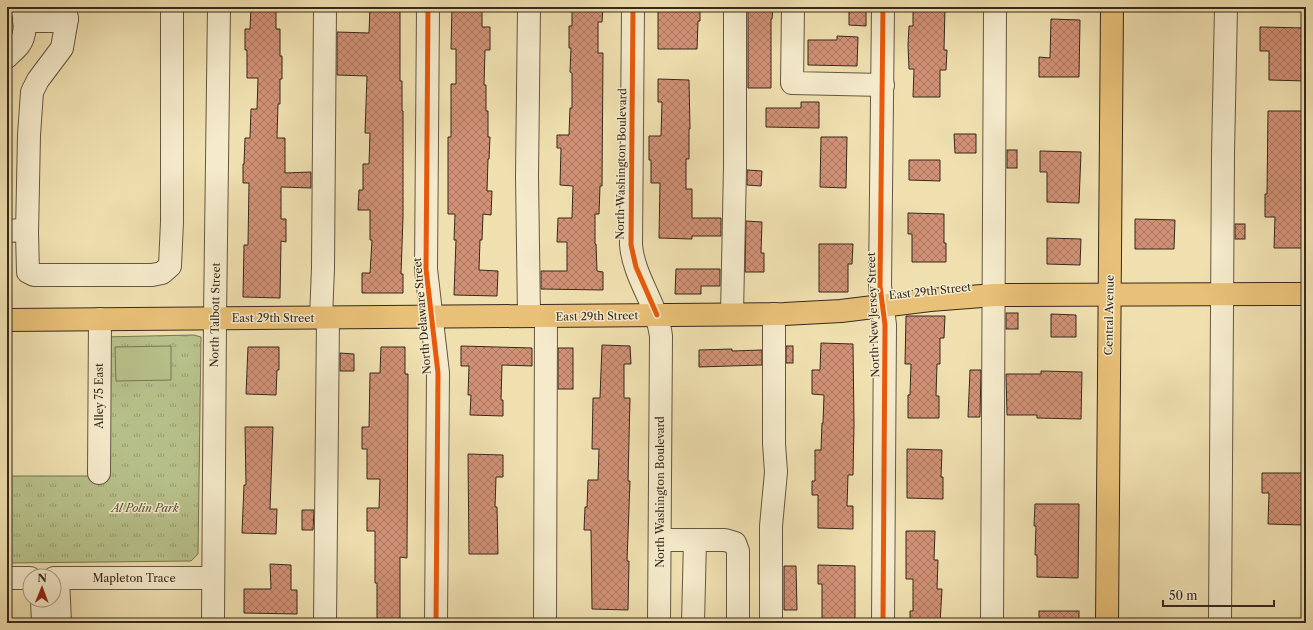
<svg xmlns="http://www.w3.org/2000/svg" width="1313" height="630" font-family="'Libre Caslon Text',serif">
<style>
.grass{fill:url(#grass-tufts);stroke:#787654}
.garden{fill:#b8c28c;stroke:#787654}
.building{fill:url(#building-cross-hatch);stroke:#37291d}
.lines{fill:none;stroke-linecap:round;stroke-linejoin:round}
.minor-casing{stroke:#655742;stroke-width:24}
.major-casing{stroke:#37291d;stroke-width:24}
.minor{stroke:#f5ebcc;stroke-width:22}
.major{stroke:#e8c078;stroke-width:22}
.cycleway-casing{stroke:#f5ebcc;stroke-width:8}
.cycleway{stroke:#e8590c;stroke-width:5}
.labels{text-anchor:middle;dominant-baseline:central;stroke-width:3;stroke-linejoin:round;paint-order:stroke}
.street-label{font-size:11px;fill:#37291d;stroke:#f5ebcc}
.park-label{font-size:11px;font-style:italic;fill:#574f39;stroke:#f5ebcc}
</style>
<defs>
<pattern id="grass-tufts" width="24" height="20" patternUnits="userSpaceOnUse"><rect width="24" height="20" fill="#b8c28c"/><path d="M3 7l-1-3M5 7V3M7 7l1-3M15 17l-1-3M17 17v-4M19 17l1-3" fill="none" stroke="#969e72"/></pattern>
<pattern id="building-cross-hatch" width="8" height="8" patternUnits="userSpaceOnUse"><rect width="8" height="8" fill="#d19176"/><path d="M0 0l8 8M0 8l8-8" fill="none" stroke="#aa7660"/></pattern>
</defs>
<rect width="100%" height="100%" fill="#f0e0b0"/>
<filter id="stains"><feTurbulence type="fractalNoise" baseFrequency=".005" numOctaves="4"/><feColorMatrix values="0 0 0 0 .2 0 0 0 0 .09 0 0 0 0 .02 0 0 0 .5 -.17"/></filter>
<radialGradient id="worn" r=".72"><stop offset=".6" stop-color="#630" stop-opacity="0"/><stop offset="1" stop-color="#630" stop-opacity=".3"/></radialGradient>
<!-- grass -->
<polygon class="grass" points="194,335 201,337 198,554 191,561 7,563 7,507 11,507 10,476 92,476 102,337"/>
<!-- garden -->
<polygon class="garden" points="171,346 171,380 116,381 115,347"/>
<!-- building -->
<g class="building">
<polygon points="251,7 276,7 276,29 280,29 280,56 282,56 282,79 280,79 280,104 278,104 277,138 285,138 285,173 311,172 311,188 281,187 281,219 286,219 286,242 281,241 280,298 243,297 244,245 248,245 249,183 243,183 243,164 244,164 245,138 250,138 251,109 257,109 258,78 247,78 247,50 245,50 245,29 250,29"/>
<polygon points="370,7 400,7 400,81 402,81 402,111 403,111 403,217 401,274 403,274 403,293 362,293 362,273 370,273 372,240 370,240 370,210 358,210 359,190 363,190 363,164 369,164 370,133 365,133 367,76 337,75 337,32 369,33"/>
<polygon points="452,7 482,7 482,27 490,27 490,50 485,50 484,85 486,85 486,111 488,111 488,137 490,137 489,159 488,159 487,191 492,191 491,215 483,214 482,240 480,240 479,270 498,271 497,296 454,295 456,240 454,240 455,214 448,214 448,137 451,137 451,84 456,84 456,49 451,49"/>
<polygon points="572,7 603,7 602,22 598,22 598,53 603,53 602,186 600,186 599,214 595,214 595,244 596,244 597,271 603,272 603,290 541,289 541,271 567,271 567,242 557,242 558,218 572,218 573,186 560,185 561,148 557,148 557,135 569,135 570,108 572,108 572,73 570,72 571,48 569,48 569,26 572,26"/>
<polygon points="658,7 700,7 700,21 698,21 697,49 658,49"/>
<polygon points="748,7 773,7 772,19 771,19 771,88 748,88"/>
<polygon points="849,7 866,7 866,26 849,25"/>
<polygon points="913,7 945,7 944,50 947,50 946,70 940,70 940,97 913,97 914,69 909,69 908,45 909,26 913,26"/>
<polygon points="1051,19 1080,20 1079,77 1039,77 1039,57 1050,58"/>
<polygon points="1260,27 1306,28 1306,81 1269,80 1269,51 1260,51"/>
<polygon points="837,36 858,37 857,66 808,65 808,40 837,40"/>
<polygon points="658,79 689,80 690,129 689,129 689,159 686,159 686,189 692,189 692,218 721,218 721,236 692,236 692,239 659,238 660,183 651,183 651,160 649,160 649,136 661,136 662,102 658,102"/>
<polygon points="801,102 819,102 819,128 766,127 766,108 801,108"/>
<polygon points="1268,111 1306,111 1304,166 1306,166 1305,248 1274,248 1275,217 1265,217 1265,194 1267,194"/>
<polygon points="954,134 976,134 976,153 955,153"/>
<polygon points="821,137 847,137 846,188 820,187"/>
<rect x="1007" y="150" width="10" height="18"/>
<polygon points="1040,151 1081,152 1079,203 1047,202 1047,172 1040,172"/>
<polygon points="909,160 940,160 940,181 909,180"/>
<polygon points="747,170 762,171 761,186 747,185"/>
<polygon points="908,213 944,214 944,243 946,243 946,262 912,262 912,234 908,234"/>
<polygon points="1135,219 1175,220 1174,249 1135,249"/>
<polygon points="746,221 762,222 761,253 764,253 764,272 745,272"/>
<rect x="1235" y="224" width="10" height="15"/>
<polygon points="1047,238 1081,239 1080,265 1047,264"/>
<polygon points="819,244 853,244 852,264 848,264 848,292 819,292"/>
<polygon points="676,269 720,269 720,286 701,286 701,294 675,294"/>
<rect x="1006" y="313" width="12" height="16"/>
<polygon points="1051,314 1076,315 1076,337 1051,337"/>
<polygon points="906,316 945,316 944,338 940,338 940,364 937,364 936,396 939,396 939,418 908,418 908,395 910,395 911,364 905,364"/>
<polygon points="821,343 853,344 854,424 853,475 848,475 847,506 853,506 853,529 818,528 818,495 812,495 812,481 815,481 815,450 821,450 822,423 823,423 824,395 812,394 812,370 820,370"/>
<polygon points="602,345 630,346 631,364 624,364 624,398 630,398 628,481 630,481 627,561 629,561 628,610 592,609 591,530 584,530 585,507 587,507 588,480 598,480 599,449 592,449 593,398 600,398"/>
<polygon points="461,346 532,348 532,366 502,365 501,400 503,400 503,416 470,415 471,395 468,395 469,366 461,366"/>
<rect x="786" y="346" width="7" height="17"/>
<polygon points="248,347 279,347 279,370 277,370 276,395 246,394"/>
<polygon points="381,347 405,347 405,374 408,374 407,558 400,557 400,623 377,623 377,583 375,583 375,531 367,531 367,508 379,508 380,479 367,479 367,449 362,449 362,427 369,427 370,373 380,373"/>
<rect x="558" y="348" width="15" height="41"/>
<polygon points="732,349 732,351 762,350 762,365 699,367 699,350"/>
<polygon points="340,353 354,354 354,371 340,371"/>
<polygon points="970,370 981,370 980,417 968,417"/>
<polygon points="1041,371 1082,372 1081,419 1037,418 1037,415 1007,415 1006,374 1041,374"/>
<polygon points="245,427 273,427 270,509 277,509 276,534 242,533 244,485 246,485"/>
<polygon points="907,449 942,450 941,477 943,477 943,499 907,498"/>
<polygon points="468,454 503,455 503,477 496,477 495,507 497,507 498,554 469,554"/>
<polygon points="1262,473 1304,473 1303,525 1268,524 1269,493 1262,493"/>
<polygon points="1035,504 1079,504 1078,578 1037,577 1037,555 1035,555 1036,526 1034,526"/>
<polygon points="302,510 314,510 313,530 302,530"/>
<polygon points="906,531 935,531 934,560 938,560 937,589 942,589 940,623 910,623 910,611 913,611 913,579 906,579"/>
<polygon points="270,564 291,565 291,590 297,590 297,614 244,613 244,589 271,589"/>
<polygon points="818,565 855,566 855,623 822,623 822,584 818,584"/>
<polygon points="784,566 796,566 797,610 784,610"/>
<rect x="1039" y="611" width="40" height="12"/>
</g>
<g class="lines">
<defs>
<g id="minor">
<polyline points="428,7 426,269 438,373 436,623"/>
<polyline points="529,7 527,176 529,316"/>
<path d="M633 7 631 245C634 278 657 304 661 336L659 623"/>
<polyline points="793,7 792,83 883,85"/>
<polyline points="24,21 55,21 67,19 65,7"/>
<path d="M7 57C11 53 16 49 19 45 26 36 27 16 20 7"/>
<polyline points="7,231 22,230 27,233 28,272 34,275 152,275 162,273 170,266 172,222 172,7"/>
<polyline points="27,233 29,135 32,92 38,80 62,48 67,19"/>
<polyline points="732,314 735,166 735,7"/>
<polyline points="321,318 323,268 325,7"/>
<polyline points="99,473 100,319"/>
<polyline points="660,540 725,540 735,543 738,551 738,623"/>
<polyline points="7,578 30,578"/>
<polyline points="54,578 213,578"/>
<polyline points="58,578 60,623"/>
<polyline points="42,600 43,623"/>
<polyline points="213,623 215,318 219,7"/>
<polyline points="325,623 328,318"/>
<polyline points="545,623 546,316"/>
<polyline points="693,623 695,540"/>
<polyline points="771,623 771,526 776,472 774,444 774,314"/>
<polyline points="883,623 885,325 880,286 883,7"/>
<polyline points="992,623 995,7"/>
<polyline points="1220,623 1223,154 1226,7"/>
</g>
<g id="major">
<polyline points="7,320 784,314 841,311 930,300 995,295 1306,294"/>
<polyline points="1107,623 1112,7"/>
</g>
</defs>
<!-- minor casing -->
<use href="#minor" class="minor-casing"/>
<!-- major casing -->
<use href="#major" class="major-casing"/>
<!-- minor -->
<use href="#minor" class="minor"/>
<!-- major -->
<use href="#major" class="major"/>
<defs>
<g id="cycleway">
<polyline points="428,7 426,269 438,373 436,623"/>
<polyline points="633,7 631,245 636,267 657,315"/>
<polyline points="883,623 885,325 880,286 883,7"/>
</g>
</defs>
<!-- cycleway casing -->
<use href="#cycleway" class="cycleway-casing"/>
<!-- cycleway -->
<use href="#cycleway" class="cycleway"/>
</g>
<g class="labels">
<!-- street labels -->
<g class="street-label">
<text transform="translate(621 164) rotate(-89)">North Washington Boulevard</text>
<text transform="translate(930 291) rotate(-6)">East 29th Street</text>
<text transform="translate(215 315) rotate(-89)">North Talbott Street</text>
<text transform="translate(873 315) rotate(-92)">North New Jersey Street</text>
<text transform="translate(1109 315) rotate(-89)">Central Avenue</text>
<text transform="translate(422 316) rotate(-95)">North Delaware Street</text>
<text transform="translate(597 316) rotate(-1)">East 29th Street</text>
<text x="273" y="318">East 29th Street</text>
<text transform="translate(99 396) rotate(-90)">Alley 75 East</text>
<text transform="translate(660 492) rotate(-90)">North Washington Boulevard</text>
<text x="134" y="578">Mapleton Trace</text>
</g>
<!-- park labels -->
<g class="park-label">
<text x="145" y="508">Al Polin Park</text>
</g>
</g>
<!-- margin -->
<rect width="1313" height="630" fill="none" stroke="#f0e0b0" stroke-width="24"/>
<rect x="8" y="8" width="1297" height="614" fill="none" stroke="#37291d" stroke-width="2"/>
<rect x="12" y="12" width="1289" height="606" fill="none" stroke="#37291d"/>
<!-- north arrow -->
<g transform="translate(42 588) rotate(1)"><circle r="19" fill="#f5ebcc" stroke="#a99d86"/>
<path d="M0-3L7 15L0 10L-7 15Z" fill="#8f2418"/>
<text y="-6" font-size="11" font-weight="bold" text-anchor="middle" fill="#37291d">N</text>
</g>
<!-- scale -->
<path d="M1163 600v6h111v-6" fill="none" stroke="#37291d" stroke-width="2"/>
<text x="1169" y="600" font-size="12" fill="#37291d" stroke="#f5ebcc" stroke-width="3" paint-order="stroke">50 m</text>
<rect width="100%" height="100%" filter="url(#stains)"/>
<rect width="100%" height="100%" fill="url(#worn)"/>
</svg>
